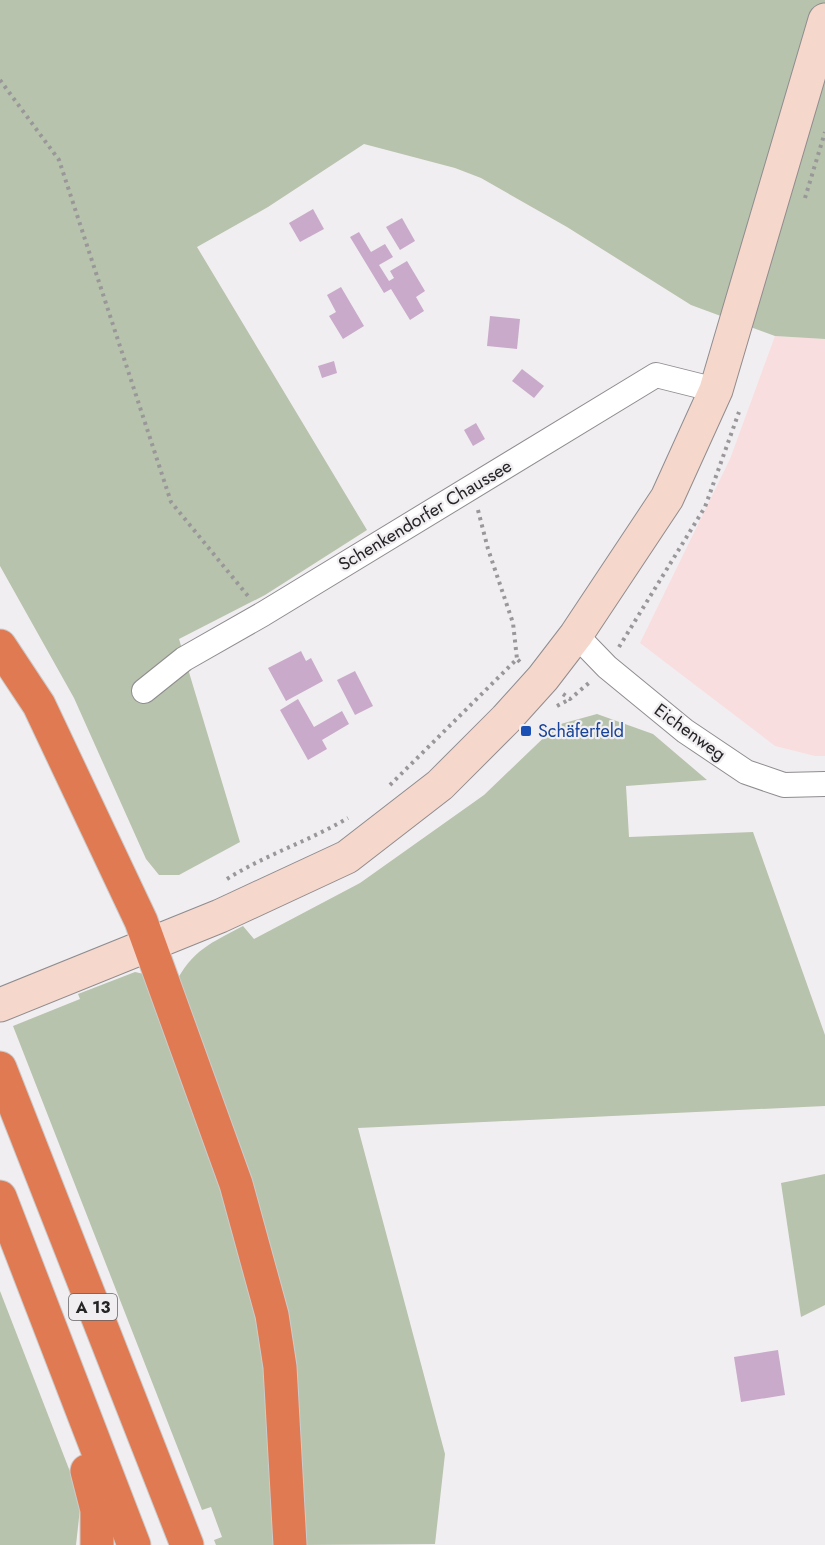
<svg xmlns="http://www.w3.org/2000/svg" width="825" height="1545" font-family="Jost,sans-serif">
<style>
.commercial{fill:#f9dedf}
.green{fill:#b7c3ac}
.building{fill:#c9aaca}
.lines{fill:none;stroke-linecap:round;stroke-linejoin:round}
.minor-casing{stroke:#8f8c8f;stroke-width:26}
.secondary-casing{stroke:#8f8c8f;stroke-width:35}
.motorway-casing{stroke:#cbcbcb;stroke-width:35}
.path{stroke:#999799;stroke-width:4;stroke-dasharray:3 4.5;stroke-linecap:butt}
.minor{stroke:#fff;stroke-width:24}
.secondary{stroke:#f6d7cb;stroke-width:33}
.motorway{stroke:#e07a52;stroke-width:33}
.transit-dot{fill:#1a4fb4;stroke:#f1eef1;stroke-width:2}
.labels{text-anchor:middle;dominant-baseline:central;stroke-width:4.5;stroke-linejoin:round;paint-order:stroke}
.shield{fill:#f1eef1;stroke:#636163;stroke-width:1.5}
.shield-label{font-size:16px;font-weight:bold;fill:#262526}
.street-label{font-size:18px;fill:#262526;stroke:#f1eef1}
.transit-label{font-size:18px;fill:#164399;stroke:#f1eef1;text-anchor:start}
</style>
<rect width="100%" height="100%" fill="#f1eef1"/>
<!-- commercial -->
<polygon class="commercial" points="775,336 825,339 825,756 815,756 775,746 640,643 730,459"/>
<!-- green -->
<g class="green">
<polygon points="0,0 825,0 825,339 775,336 691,305 567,227 481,178 455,168 364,144 268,207 197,247 367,530 265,595 179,639 240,842 179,875 159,875 146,859 74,698 0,566"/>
<path d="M597 714 653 734 707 780 626 786 629 837 753 832 825 1035V1106L358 1128 445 1454 435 1544 301 1545 298 1456 175 984C192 950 211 943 243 926L254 939 360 883 484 795 557 725Z"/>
<polygon points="135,972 144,974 230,1201 271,1382 278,1545 216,1545 214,1540 222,1537 211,1507 202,1510 13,1026 80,999 78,994"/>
<polygon points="825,1174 825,1305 801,1317 781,1183"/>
<polygon points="0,1291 81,1500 76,1545 0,1545"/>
</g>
<!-- building -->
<g class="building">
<polygon points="313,209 324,229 300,242 289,223"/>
<polygon points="402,218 415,241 400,250 386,227"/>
<polygon points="359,232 371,252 385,244 393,257 379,265 389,281 394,278 390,271 407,261 425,291 416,297 424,311 410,320 391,289 384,293 350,237"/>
<polygon points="341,287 364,326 343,339 329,316 336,312 327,295"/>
<polygon points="490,316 520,319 517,349 487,346"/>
<polygon points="334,361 337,373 322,378 318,366"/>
<polygon points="522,369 544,386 534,398 512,381"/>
<polygon points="476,423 485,439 473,446 464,430"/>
<polygon points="301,651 306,661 311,658 323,681 286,701 268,668"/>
<polygon points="355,671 373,706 355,715 337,680"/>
<polygon points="298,699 314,727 342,711 349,724 322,740 327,749 308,760 280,710"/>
<polygon points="778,1350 785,1395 741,1402 734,1357"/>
</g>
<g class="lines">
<defs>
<g id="minor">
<polyline points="576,635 607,667 685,731 746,772 784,785 825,784"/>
<polyline points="144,691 184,659 263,614 656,375 716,390"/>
</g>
<polyline id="secondary" points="0,1005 220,916 347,857 440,785 506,719 543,678 576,635 667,498 716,390 825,20"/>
<g id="motorway">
<polyline points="0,646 39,705 141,921 236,1184 272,1315 280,1367 290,1545"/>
<polyline points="0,1068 187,1545"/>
<polyline points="0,1197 134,1545"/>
<polyline points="87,1471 97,1510 97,1545"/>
</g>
</defs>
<!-- minor casing -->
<use href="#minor" class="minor-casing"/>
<!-- secondary casing -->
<use href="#secondary" class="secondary-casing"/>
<!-- motorway casing -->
<use href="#motorway" class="motorway-casing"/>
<!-- path -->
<g class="path">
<polyline points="0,80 59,160 171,502 248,596"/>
<polyline points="805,198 825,132"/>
<polyline points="478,510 488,549 513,623 517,659"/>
<polyline points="619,647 705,507 739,412"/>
<polyline points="563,694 570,699 590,682"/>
<polyline points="557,706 570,699"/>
<polyline points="390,785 517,659 521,663"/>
<path d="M227 879C265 855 309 841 348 818"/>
</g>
<!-- minor -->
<use href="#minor" class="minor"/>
<!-- secondary -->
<use href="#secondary" class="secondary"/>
<!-- motorway -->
<use href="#motorway" class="motorway"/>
</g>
<!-- markers -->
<rect class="transit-dot" x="520" y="725" width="12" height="12" rx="3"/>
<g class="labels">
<!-- shield labels -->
<rect class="shield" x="69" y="1294" width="48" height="26" rx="4.5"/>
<g class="shield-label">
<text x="93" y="1307">A 13</text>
</g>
<!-- street labels -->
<g class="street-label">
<text transform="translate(425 515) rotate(-31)">Schenkendorfer Chaussee</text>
<text transform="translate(690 732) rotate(36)">Eichenweg</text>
</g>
<!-- transit labels -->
<g class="transit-label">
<text x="538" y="731">Schäferfeld</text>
</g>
</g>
</svg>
